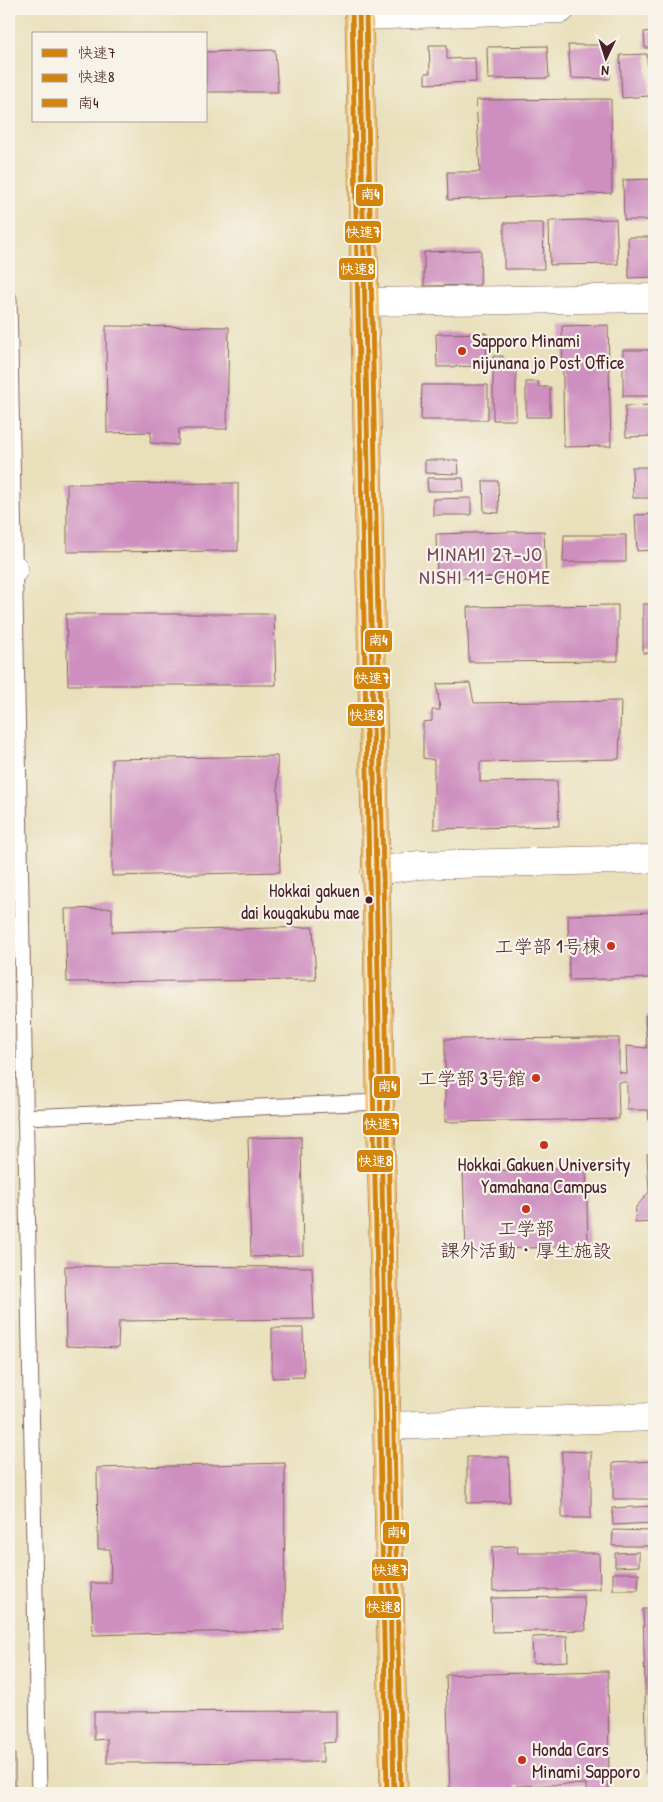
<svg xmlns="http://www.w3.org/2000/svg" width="663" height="1802" font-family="'Patrick Hand','Klee One',sans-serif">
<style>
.building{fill:#ce8ec0}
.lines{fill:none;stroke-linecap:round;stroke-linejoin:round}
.service-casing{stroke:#82635d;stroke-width:17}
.minor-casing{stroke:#82635d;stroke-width:29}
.trunk-casing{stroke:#82635d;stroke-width:29}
.service{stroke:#fff;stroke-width:15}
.minor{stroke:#fff;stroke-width:28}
.trunk{stroke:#f4c16a;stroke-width:28}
.bus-1-casing{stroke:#f7f3e8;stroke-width:9}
.bus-2-casing{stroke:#f7f3e8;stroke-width:9}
.bus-3-casing{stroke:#f7f3e8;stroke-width:9}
.bus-1{stroke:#d2840b;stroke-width:5}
.bus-2{stroke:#d2840b;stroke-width:5}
.bus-3{stroke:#d2840b;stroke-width:5}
.poi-dot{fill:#c8321e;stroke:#f7f3e8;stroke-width:2}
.bus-dot{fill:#4a1f2b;stroke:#f7f3e8;stroke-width:2}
.labels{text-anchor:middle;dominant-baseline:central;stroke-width:4.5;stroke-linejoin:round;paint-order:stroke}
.bus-label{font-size:18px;fill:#4a1f2b;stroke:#f7f3e8;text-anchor:end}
.poi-label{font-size:19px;fill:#4a1f2b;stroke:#f7f3e8;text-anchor:start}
.neighbourhood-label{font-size:20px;letter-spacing:1px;fill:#78465f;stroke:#f7f3e8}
.line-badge{stroke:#f7f3e8;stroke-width:2}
.badge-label{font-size:14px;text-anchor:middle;font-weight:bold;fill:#fff}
</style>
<rect width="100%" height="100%" fill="#f7f3e8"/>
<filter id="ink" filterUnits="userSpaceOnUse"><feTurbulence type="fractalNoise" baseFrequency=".02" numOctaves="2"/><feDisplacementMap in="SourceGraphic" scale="10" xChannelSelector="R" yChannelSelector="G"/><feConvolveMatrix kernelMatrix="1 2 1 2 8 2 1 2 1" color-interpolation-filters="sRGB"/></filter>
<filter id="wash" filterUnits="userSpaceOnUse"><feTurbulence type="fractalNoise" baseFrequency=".0096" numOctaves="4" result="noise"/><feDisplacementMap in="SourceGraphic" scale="20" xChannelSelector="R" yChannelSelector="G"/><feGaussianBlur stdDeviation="1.12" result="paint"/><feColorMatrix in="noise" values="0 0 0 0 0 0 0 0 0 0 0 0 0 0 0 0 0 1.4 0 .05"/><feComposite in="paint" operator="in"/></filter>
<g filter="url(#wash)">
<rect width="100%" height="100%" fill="#e9e0bb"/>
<g id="blocks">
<!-- building -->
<g class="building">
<polygon points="654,31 654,48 645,48 644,32"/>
<polygon points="429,45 447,45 447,59 475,58 476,82 425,84 425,73 430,73"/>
<polygon points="568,45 609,45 610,79 571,78"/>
<polygon points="547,46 549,78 488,79 487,47"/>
<polygon points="275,50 278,92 206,92 206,52"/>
<polygon points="647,54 649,96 622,98 620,55"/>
<polygon points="611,99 612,193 448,200 447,172 480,172 476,100"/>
<polygon points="654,179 654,220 624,220 623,180"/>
<polygon points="616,219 618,264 550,265 549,221"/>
<polygon points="504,223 543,223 544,269 504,269"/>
<polygon points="628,237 654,237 654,277 629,278"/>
<polygon points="481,250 480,285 424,286 424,252"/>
<polygon points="608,325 611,446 564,447 562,326"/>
<polygon points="106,326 229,327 227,429 179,429 178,445 150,443 151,432 107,433"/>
<polygon points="486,333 487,366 437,367 436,334"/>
<rect x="623" y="350" width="31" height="46"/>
<polygon points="493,356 503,356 503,360 516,360 516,420 493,420"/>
<polygon points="526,382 539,382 538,387 550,387 550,417 526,417"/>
<polygon points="422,385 488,385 488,420 421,420"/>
<polygon points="654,405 654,436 626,437 625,406"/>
<polygon points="425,460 458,460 459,474 425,473"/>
<polygon points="632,467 654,467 654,498 633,498"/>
<polygon points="427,478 463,478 464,491 428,491"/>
<polygon points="483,481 498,481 499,513 484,512"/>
<polygon points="238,483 238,551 67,552 67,484"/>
<polygon points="471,498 471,515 433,515 433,499"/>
<polygon points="654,514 654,550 637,551 635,515"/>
<polygon points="544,531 546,576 437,579 436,534"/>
<polygon points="564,535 626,535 626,562 563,562"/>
<rect x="643" y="604" width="11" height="49"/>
<polygon points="618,605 618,661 469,662 467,607"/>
<polygon points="66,614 274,614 276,685 68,685"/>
<polygon points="470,683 474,703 621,701 619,759 480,762 480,782 557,781 559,826 434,829 434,760 423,758 423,722 432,721 432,710 440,710 437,684"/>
<polygon points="277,756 280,872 112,876 112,759"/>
<polygon points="112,908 112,932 313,927 316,980 67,982 65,909"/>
<polygon points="654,912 654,978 569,980 568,915"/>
<polygon points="645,1016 654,1016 654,1122 649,1122 648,1110 627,1110 627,1082 618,1082 619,1119 445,1122 445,1039 619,1038 619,1072 627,1074 626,1046 647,1048"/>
<polygon points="301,1137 303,1255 251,1257 248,1138"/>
<polygon points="647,1154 654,1154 654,1222 635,1223 636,1207 649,1192"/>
<polygon points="586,1167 588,1246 466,1250 463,1172"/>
<polygon points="65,1266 312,1267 314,1319 119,1321 118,1348 66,1346"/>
<polygon points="272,1328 303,1328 304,1377 272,1378"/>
<polygon points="562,1451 591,1452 591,1518 562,1518"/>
<polygon points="467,1457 509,1457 510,1502 467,1503"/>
<polygon points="654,1461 654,1499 613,1499 613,1463"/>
<polygon points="285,1463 284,1630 93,1635 91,1583 111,1583 110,1549 98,1549 97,1468"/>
<polygon points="654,1506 654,1523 613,1525 612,1508"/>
<polygon points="613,1530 652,1531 652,1546 612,1546"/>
<polygon points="518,1546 517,1553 599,1553 600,1589 493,1591 492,1547"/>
<polygon points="639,1552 639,1566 615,1567 615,1553"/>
<polygon points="613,1573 639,1573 638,1590 613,1590"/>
<polygon points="584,1597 586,1630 492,1632 491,1598"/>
<polygon points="643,1609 654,1609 654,1774 647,1774"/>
<polygon points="567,1636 568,1661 533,1663 532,1637"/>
<polygon points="608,1671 609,1793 586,1793 586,1784 516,1786 516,1793 450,1793 446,1675"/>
<polygon points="336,1711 336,1742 323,1743 323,1762 107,1763 107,1739 94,1740 94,1712"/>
<rect x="9" y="1754" width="6" height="39"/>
</g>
</g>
</g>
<g filter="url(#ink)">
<use href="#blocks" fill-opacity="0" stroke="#82635d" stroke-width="1"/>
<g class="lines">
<defs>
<g id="service">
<polyline points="9,299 39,1793"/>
<polyline points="25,1117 380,1102"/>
</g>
<g id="minor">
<polyline points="359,16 561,9"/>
<polyline points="365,302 654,298"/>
<polyline points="9,569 14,569"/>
<polyline points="375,871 418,865 654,859"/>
<polyline points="388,1426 654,1417"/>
</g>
<polyline id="trunk" points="359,9 394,1793"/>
</defs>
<!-- service casing -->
<use href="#service" class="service-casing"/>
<!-- minor casing -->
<use href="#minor" class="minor-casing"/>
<!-- trunk casing -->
<use href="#trunk" class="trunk-casing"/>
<!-- service -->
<use href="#service" class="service"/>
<!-- minor -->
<use href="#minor" class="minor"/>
<!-- trunk -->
<use href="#trunk" class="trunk"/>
<defs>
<polyline id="bus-1" points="359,9 394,1793"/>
<polyline id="bus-2" points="352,9 387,1793"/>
<polyline id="bus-3" points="366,9 401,1793"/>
</defs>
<!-- bus-1 casing -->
<use href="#bus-1" class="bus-1-casing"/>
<!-- bus-2 casing -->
<use href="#bus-2" class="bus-2-casing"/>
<!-- bus-3 casing -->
<use href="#bus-3" class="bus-3-casing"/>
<!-- bus-1 -->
<use href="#bus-1" class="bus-1"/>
<!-- bus-2 -->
<use href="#bus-2" class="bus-2"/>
<!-- bus-3 -->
<use href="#bus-3" class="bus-3"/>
</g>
</g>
<!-- markers -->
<g class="poi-dot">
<circle cx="462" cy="351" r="5"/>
<circle cx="611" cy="946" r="5"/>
<circle cx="536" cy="1078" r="5"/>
<circle cx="544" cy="1145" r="5"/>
<circle cx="526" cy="1209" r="5"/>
<circle cx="522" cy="1760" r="5"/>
</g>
<circle class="bus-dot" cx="369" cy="900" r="4.5"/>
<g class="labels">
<!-- bus labels -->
<g class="bus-label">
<text x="360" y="890">Hokkai gakuen<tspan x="360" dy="22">dai kougakubu mae</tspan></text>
</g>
<!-- poi labels -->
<g class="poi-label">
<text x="472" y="340">Sapporo Minami<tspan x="472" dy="22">nijunana jo Post Office</tspan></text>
<text x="601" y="946" text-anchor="end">工学部 1号棟</text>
<text x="526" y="1078" text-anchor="end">工学部 3号館</text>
<text x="544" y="1164" text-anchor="middle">Hokkai Gakuen University<tspan x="544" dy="22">Yamahana Campus</tspan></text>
<text x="526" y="1228" text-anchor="middle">工学部<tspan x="526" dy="22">課外活動・厚生施設</tspan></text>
<text x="532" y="1749">Honda Cars<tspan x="532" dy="22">Minami Sapporo</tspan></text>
</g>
<!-- neighbourhood labels -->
<g class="neighbourhood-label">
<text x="485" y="553">MINAMI 27-JO<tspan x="485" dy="23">NISHI 11-CHOME</tspan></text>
</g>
</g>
<g class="line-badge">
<rect x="355" y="183" width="29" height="24" rx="5" fill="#d2840b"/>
<rect x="344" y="220" width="38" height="24" rx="5" fill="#d2840b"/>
<rect x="338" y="257" width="38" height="24" rx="5" fill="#d2840b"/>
<rect x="364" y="629" width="29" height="24" rx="5" fill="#d2840b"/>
<rect x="353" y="666" width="38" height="24" rx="5" fill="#d2840b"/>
<rect x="347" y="703" width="38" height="24" rx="5" fill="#d2840b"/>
<rect x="373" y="1075" width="28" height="24" rx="5" fill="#d2840b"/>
<rect x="362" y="1112" width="38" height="24" rx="5" fill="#d2840b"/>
<rect x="356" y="1149" width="38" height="24" rx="5" fill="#d2840b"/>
<rect x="382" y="1521" width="28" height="24" rx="5" fill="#d2840b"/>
<rect x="371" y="1558" width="38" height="24" rx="5" fill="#d2840b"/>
<rect x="364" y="1595" width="38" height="24" rx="5" fill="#d2840b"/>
</g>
<g class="badge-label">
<text x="370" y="199">南4</text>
<text x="363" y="237">快速7</text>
<text x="357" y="274">快速8</text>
<text x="378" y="645">南4</text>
<text x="372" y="683">快速7</text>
<text x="366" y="720">快速8</text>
<text x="387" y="1091">南4</text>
<text x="381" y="1129">快速7</text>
<text x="375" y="1166">快速8</text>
<text x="396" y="1537">南4</text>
<text x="390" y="1575">快速7</text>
<text x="383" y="1612">快速8</text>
</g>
<!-- margin -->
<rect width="663" height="1802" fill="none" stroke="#f7f3e8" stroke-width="30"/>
<!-- legend -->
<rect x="32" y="32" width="175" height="90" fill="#f7f3e8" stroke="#b29e9c"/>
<rect x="42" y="49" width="25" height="8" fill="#d2840b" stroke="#b29e9c"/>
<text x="78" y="58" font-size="15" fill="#4a1f2b">快速7</text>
<rect x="42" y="74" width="25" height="8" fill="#d2840b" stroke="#b29e9c"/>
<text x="78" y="82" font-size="15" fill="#4a1f2b">快速8</text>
<rect x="42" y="99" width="25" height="8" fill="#d2840b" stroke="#b29e9c"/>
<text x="78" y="108" font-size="15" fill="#4a1f2b">南4</text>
<!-- north arrow -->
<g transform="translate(606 58) rotate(184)" stroke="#f7f3e8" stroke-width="4" paint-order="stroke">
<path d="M0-4L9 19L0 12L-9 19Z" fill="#4a1f2b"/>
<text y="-8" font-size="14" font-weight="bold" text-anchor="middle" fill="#4a1f2b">N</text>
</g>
</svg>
